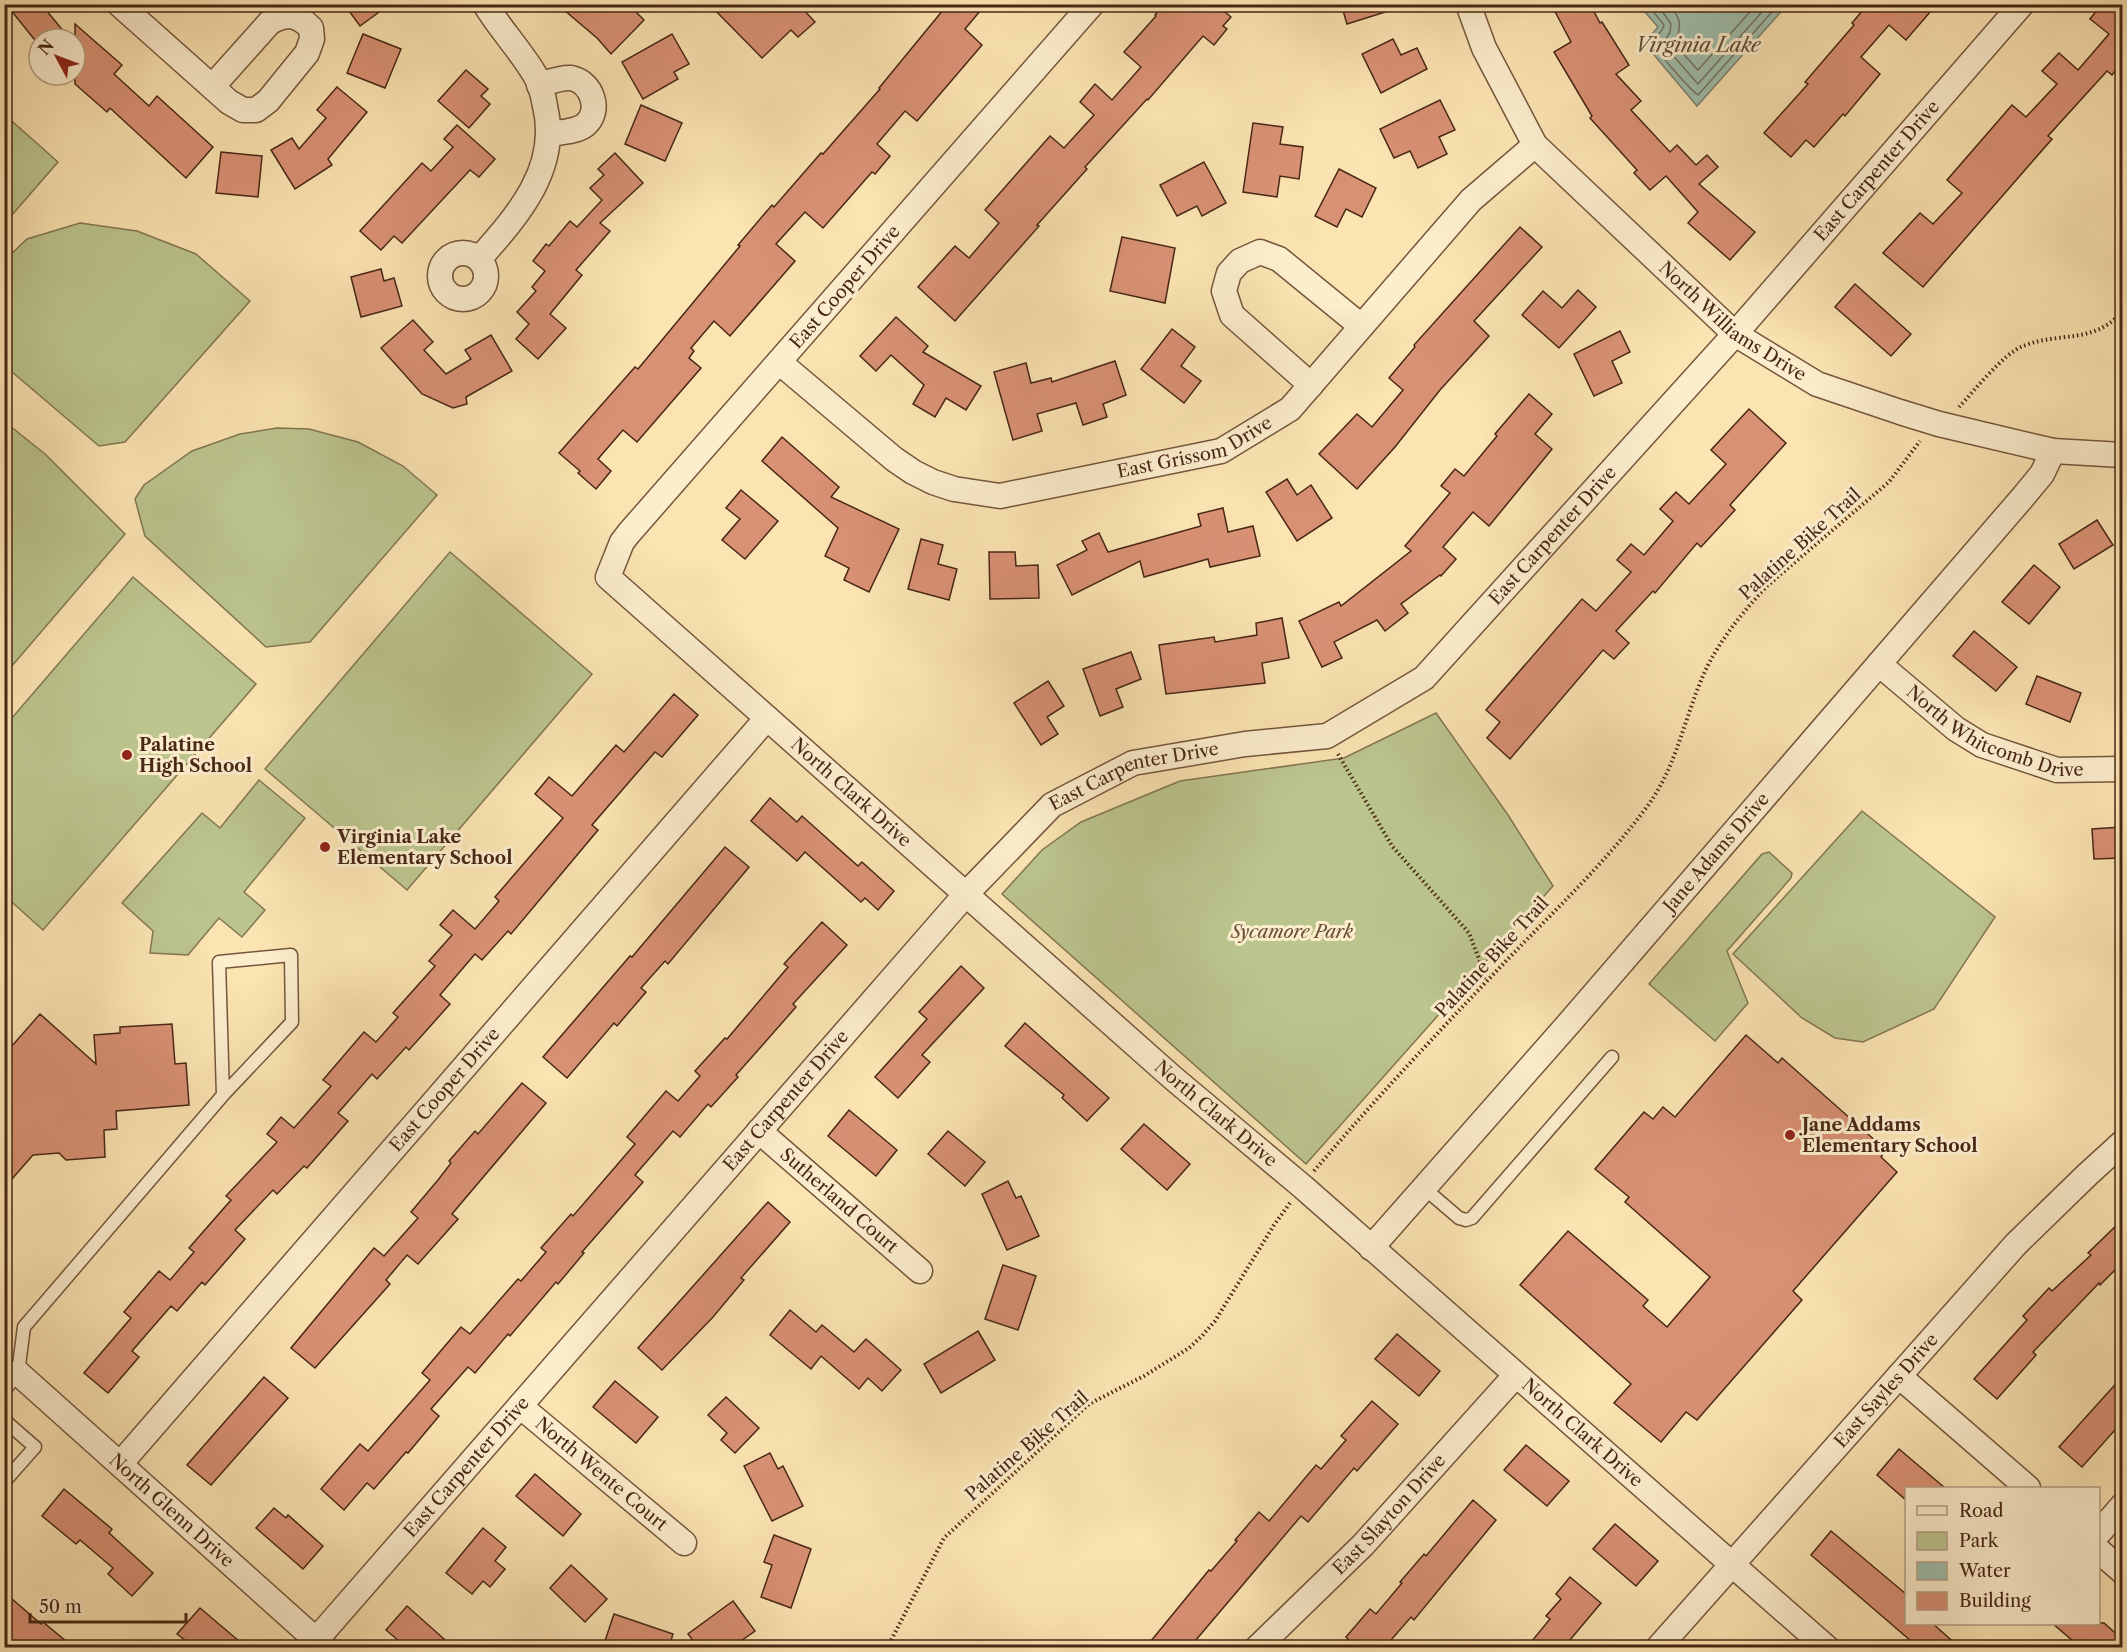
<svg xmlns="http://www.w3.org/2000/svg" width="2127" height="1652" font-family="'Libre Caslon Text',serif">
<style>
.green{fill:#bcc58e;stroke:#827652;stroke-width:1.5}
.water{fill:#9fbfad;stroke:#7c8270;stroke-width:1.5}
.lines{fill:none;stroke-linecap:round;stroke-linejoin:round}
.shore{stroke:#747361;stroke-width:1.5}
.building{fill:#d99174;stroke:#482715;stroke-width:1.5}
.lane-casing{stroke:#75563c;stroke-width:15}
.street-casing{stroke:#75563c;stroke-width:27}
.path{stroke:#482715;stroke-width:4;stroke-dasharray:1.5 3;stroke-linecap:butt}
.lane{stroke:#fcedcd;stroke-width:12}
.street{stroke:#fcedcd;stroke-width:24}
.poi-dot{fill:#8f2418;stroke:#fcedcd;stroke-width:2}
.labels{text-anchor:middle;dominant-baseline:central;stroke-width:6;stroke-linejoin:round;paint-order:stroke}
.street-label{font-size:18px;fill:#482715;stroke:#fcedcd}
.poi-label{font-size:18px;font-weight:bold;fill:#482715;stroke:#fcedcd;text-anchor:start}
.park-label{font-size:18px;font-style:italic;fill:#654e33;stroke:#fcedcd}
.water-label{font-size:20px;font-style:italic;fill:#5e4d3b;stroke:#fcedcd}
</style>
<rect width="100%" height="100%" fill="#fbe4b2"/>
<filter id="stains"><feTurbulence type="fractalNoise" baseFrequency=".00333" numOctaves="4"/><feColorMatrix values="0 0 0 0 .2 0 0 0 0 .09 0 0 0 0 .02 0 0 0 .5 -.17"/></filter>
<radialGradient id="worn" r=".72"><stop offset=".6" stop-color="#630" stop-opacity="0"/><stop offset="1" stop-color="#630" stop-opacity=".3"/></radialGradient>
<!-- green -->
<g class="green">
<polygon points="5,115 58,162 5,223"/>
<polygon points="80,223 137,231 196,254 250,301 125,442 99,446 5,366 5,260 27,239"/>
<polygon points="5,422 45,454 125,534 5,674"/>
<polygon points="277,428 309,429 358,442 403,466 437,495 310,642 266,647 145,536 135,499 144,485 192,451 240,434"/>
<polygon points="450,552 592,674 407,890 265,769"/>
<polygon points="133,577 256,684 43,930 5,896 5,726"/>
<polygon points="1436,713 1508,815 1553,886 1306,1164 1002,894 1042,850 1081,822 1180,781 1344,758"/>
<polygon points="259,780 305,818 244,892 265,910 242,937 219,918 188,955 150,953 153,931 122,903 202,813 220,828"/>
<polygon points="1862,811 1995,917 1934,1009 1863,1042 1835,1038 1802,1018 1733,954"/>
<polygon points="1769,852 1792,873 1791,878 1727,951 1748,1003 1715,1041 1649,984 1762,854"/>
</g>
<!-- water -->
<polygon class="water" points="1639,5 1787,5 1697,106 1655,56 1646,41 1658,27"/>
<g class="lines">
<!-- shore -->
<g class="shore">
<path d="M1647 4 1664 25C1663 32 1654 36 1654 42 1653 49 1691 90 1698 95L1779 4"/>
<polyline points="1657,4 1671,24 1670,32 1663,44 1698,84 1769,4"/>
<path d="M1669 4C1683 21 1681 26 1675 45L1698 70 1757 4"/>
</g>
</g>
<!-- building -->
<g class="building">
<polygon points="6,4 41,4 70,39 34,39"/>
<polygon points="344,4 390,4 360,26"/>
<polygon points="557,4 628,4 644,20 611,54 597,38"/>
<polygon points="709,4 798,4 815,22 798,37 791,30 762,58"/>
<polygon points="948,4 986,4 965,29 982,45 917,121 905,111 877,144 890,156 875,174 872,172 823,228 805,212 776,244 795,261 730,336 714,321 691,348 694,351 689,358 701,368 637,442 623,430 598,459 611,471 596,489 578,473 580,471 559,453 635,367 638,369 740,246 738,245 772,205 774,207 821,153 823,154 880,89 879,88"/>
<polygon points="1164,4 1231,4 1225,12 1231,17 1223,26 1227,29 1214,45 1203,36 1148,100 1147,99 1085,167 1087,169 1037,225 1039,226 955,321 918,287 955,246 969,258 999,223 985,210 1050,136 1064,148 1094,115 1080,102 1095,84 1112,100 1141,67 1124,52 1156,16 1155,15"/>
<polygon points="1341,4 1397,4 1398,8 1347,24"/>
<polygon points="1551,4 1590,4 1600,23 1602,22 1629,65 1616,74 1641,101 1631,110 1670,152 1677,145 1696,165 1707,155 1718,167 1699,184 1755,232 1730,260 1688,223 1698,212 1666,176 1650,190 1634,173 1637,170 1590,118 1592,116 1554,52 1571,42"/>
<polygon points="1868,4 1937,4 1906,40 1889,25 1861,57 1880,74 1845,116 1843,114 1814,147 1806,140 1791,157 1764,133 1808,84 1805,82 1854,25 1852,23"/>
<polygon points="2102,4 2114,4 2122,12 2122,62 2112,75 2107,71 2048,136 2052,139 1923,287 1883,253 1920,213 1933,224 1962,193 1947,180 2012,105 2026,117 2057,84 2042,71 2059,53 2078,70 2109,34 2090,19"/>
<polygon points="75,24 122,65 114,74 149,106 157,96 213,147 186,178 110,108 107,112 75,84"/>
<polygon points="363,34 401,49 385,88 347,73"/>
<polygon points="672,34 689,64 674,72 678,79 643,99 622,62"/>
<polygon points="1393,39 1401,55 1417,48 1427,69 1381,93 1362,54"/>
<polygon points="466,70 488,89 481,96 490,104 469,128 438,101"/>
<polygon points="337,87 367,112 328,159 332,165 295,189 271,150 292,138 299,149 326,118 317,110"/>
<polygon points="1440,100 1455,130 1439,137 1447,154 1418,168 1410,151 1394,158 1380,129"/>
<polygon points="641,105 682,123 665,161 625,144"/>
<polygon points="1253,123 1283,127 1280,144 1303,147 1299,179 1280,176 1277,197 1243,192"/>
<polygon points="457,125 495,159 479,177 470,170 402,243 394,236 381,250 360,231 422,163 431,171 453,147 444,139"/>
<polygon points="221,152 262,156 258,197 216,193"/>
<polygon points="615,153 643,183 600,223 610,231 576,270 582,275 550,314 566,328 538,359 516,339 529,324 517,312 536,291 532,287 545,271 533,261 546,244 549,246 570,221 577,227 602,200 590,188 604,175 598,169"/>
<polygon points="1204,162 1226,203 1202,216 1197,206 1177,216 1160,185"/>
<polygon points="1339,169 1376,188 1362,217 1346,209 1337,227 1315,216"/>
<polygon points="1520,227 1542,247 1474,321 1489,336 1440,390 1395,447 1357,489 1319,454 1357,414 1372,427 1403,390 1389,378 1415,347 1414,345"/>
<polygon points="1122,237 1175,248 1165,303 1110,291"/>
<polygon points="381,269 384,281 394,278 402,306 361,317 351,277"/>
<polygon points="1855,284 1911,334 1891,356 1835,307"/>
<polygon points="1578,290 1596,307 1559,348 1522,315 1543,291 1562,308"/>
<polygon points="896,317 928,346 923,352 981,386 966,410 946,398 935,417 913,404 924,385 891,355 876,371 860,356"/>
<polygon points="413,320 433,342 424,350 446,374 471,359 465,350 491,335 512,371 466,397 467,404 453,408 422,394 381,348"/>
<polygon points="1172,329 1195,347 1181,366 1201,381 1184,403 1141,369"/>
<polygon points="1620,331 1630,352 1612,361 1622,383 1594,396 1574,354"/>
<polygon points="1115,361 1126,395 1103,404 1107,417 1083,425 1076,403 1037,414 1042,431 1013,440 994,372 1026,363 1031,383 1051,378 1052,382"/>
<polygon points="1529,394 1552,414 1535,434 1552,449 1489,526 1473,512 1443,547 1456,559 1441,576 1440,575 1401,604 1408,613 1385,631 1377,620 1334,642 1342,658 1322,667 1299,621 1339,602 1341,606 1411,551 1405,546 1450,493 1441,486 1455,469 1464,476 1497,436 1495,434"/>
<polygon points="1749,409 1786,443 1730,505 1735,510 1701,547 1697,543 1655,593 1653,591 1616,631 1629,643 1614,659 1603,650 1510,759 1487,738 1500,722 1486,710 1582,599 1596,611 1631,572 1617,560 1631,544 1644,555 1673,521 1660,509 1676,492 1689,504 1726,464 1711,450"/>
<polygon points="782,437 839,487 831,497 899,529 869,592 844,580 849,568 825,556 838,528 762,461"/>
<polygon points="1287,479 1297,495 1311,485 1332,518 1297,541 1266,492"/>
<polygon points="741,490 778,521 745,559 722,540 740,519 726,508"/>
<polygon points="1223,508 1228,532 1253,526 1260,556 1210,567 1208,559 1144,577 1140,561 1072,595 1057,565 1087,550 1082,541 1099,533 1108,552 1201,526 1198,514"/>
<polygon points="2097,520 2113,545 2074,569 2059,544"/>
<polygon points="921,539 943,545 938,564 957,569 949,600 908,589"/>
<polygon points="989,552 1015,552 1016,566 1038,565 1039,598 990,599"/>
<polygon points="2034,565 2060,587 2029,624 2002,602"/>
<polygon points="1282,618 1289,658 1262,663 1265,683 1166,694 1159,645 1214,637 1215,642 1257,635 1256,623"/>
<polygon points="1974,631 2017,667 1996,691 1953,656"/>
<polygon points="1131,652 1141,679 1116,689 1123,707 1100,716 1083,669"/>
<polygon points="2037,676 2081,693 2070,722 2026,704"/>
<polygon points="1048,681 1064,706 1047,717 1058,734 1041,745 1014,703"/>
<polygon points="674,694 698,715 662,757 655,752 592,825 598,830 511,934 508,931 482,960 475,954 440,995 450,1004 409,1050 406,1047 377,1079 372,1074 338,1113 348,1121 307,1168 304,1166 277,1194 273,1190 235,1230 245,1239 205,1285 202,1282 177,1311 171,1306 132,1351 139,1357 108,1393 84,1373 131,1318 124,1312 159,1271 170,1280 194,1252 189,1248 231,1200 226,1196 277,1142 267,1134 281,1117 294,1128 331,1086 323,1080 364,1032 376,1042 398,1017 393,1013 435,966 429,961 452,935 440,925 453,910 475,929 499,901 495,897 563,818 535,794 549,777 572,796 616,745 624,752"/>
<polygon points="770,798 797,822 802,816 858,866 862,862 894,891 878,910 865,898 861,902 805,852 797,861 751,821"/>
<polygon points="2122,827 2122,858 2094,859 2092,829"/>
<polygon points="725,847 749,867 668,964 665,961 641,988 646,992 617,1026 614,1023 567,1078 543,1057 630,956 632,957"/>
<polygon points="822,922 847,945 793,1004 796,1007 736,1075 738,1077 711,1107 708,1104 680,1137 673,1131 635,1175 643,1182 582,1252 584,1253 558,1284 556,1282 510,1336 508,1334 475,1373 468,1367 431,1409 439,1416 408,1453 406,1452 374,1489 367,1483 344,1510 321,1489 360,1444 368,1451 430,1380 422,1373 461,1327 470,1334 518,1279 521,1281 546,1252 541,1248 571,1214 573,1216 635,1144 627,1137 666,1091 678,1101 700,1076 695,1071 725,1038 727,1039 788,967 784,964"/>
<polygon points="961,966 984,988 922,1055 930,1062 898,1098 875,1077 927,1019 919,1012"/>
<polygon points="40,1014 96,1064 94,1035 120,1033 120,1027 172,1024 175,1064 186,1063 189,1105 116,1111 117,1129 104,1130 105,1157 66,1160 59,1153 33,1155 4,1188 4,1055"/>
<polygon points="1025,1023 1109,1098 1087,1121 1062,1098 1064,1095 1005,1046"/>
<polygon points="1746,1035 1778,1063 1782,1058 1886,1150 1881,1157 1897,1172 1793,1291 1802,1300 1697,1420 1686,1412 1661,1442 1614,1403 1631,1384 1520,1285 1568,1231 1648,1300 1643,1306 1667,1327 1710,1277 1625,1202 1629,1197 1595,1169 1644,1112 1653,1119 1663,1107 1675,1117"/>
<polygon points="522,1083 546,1103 452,1214 458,1219 418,1264 407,1255 386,1280 390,1284 315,1368 291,1348 374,1248 384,1256 418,1218 411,1212 438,1180 451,1163 449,1161 475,1131 478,1134"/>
<polygon points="849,1110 897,1150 876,1176 828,1136"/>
<polygon points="1144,1124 1190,1164 1167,1190 1121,1149"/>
<polygon points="948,1131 985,1162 965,1186 928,1154"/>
<polygon points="1008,1181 1016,1198 1021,1196 1039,1236 1007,1250 982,1194"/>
<polygon points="768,1202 790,1222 741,1278 744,1280 713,1317 662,1370 638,1348"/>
<polygon points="2122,1220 2122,1263 2100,1285 2099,1283 2033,1352 2036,1355 1997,1399 1974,1379 2027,1320 2023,1316 2049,1288 2052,1291 2091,1255 2088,1253"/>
<polygon points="1003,1265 1036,1276 1018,1330 985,1319"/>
<polygon points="790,1310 816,1332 822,1325 854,1352 866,1339 901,1370 882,1391 868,1378 859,1389 821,1356 811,1369 770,1335"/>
<polygon points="978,1331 995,1360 941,1393 924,1364"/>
<polygon points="1397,1334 1440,1371 1419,1396 1375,1359"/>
<polygon points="264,1377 288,1398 211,1485 187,1465"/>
<polygon points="2122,1377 2122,1422 2082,1467 2059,1447"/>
<polygon points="615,1381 658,1417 636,1443 593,1407"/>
<polygon points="726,1397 759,1428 735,1453 721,1440 727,1433 708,1415"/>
<polygon points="1372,1401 1398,1424 1357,1471 1354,1468 1308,1522 1301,1516 1190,1647 1146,1647 1209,1570 1211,1571 1237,1541 1235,1540 1259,1512 1269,1521 1316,1465 1321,1469 1346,1440 1341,1436"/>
<polygon points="1526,1445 1569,1481 1547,1506 1504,1470"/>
<polygon points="1899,1449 1945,1488 1906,1488 1906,1500 1877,1475"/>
<polygon points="770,1453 778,1469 783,1466 803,1506 772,1521 744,1466"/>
<polygon points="535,1474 581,1514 563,1536 516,1496"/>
<polygon points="64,1489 112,1529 109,1533 153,1573 132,1596 108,1574 113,1568 80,1540 76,1544 42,1516"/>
<polygon points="1473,1500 1496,1520 1414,1620 1411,1617 1385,1647 1341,1647 1348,1639 1346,1637 1370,1609 1376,1614 1402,1583 1400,1582 1424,1554 1426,1556"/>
<polygon points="274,1508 286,1518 288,1515 323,1546 303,1569 256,1528"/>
<polygon points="1615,1524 1658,1561 1636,1586 1593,1549"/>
<polygon points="483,1528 506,1547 495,1561 505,1569 490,1587 483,1581 472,1594 446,1573"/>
<polygon points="1831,1531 1906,1594 1906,1623 1932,1623 1959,1647 1918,1647 1811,1555"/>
<polygon points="774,1535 811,1549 791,1608 761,1597 772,1565 764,1562"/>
<polygon points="571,1565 607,1599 585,1622 550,1588"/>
<polygon points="1570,1577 1601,1603 1564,1647 1527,1647 1550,1619 1546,1616 1561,1599 1556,1594"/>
<polygon points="4,1592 41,1624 43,1622 73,1647 4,1647"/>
<polygon points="733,1601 755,1631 732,1647 698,1647 688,1634"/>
<polygon points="407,1606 444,1639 436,1647 406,1647 386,1630"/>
<polygon points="200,1608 246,1647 194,1647 177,1634"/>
<polygon points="614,1614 673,1634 669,1647 603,1647"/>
<polygon points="2052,1623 2104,1623 2122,1639 2122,1647 2080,1647"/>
</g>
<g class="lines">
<defs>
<g id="lane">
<polyline points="1424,1188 1459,1218 1466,1220 1472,1218 1612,1057"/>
<polyline points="4,1391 18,1373 24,1327 223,1095 292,1022 291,955 219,962 223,1095"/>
<polyline points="4,1420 35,1447 4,1482"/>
</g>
<g id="street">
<path d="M119 4 229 102 243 110H256L268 101 307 53 312 39 311 28C297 14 287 13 270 22L212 87"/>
<path id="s1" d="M1092 4 629 533 622 542 608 577 1173 1078 1303 1187 1827 1648"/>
<path id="s2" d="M1468 4 1484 48 1535 145 1735 334 1817 384 1900 412 1939 424 2053 451 2122 455"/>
<path d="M539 85C549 82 561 77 571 78 592 82 602 111 585 125 576 132 560 132 549 134"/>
<circle cx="463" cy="276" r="23"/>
<path d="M480 258C518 215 560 168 545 106 543 95 541 84 535 75 521 51 500 29 485 4"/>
<path id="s3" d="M779 362 894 459 913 472 933 482 954 489 1000 496 1221 451 1290 409 1471 200 1535 145"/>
<polyline points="1311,385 1232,315 1224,291 1229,273 1240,261 1260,252 1279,259 1361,326"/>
<path id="s4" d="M1879 664 1956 729 1982 745 2057 770 2122 769"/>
<path id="s5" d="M759 1131 920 1271"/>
<path id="s6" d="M1371 1248 1571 1021 2023 497 2042 474 2053 451"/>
<path id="s7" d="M18 1373 325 1648"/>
<polyline points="1899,1376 2028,1488"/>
<path id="s8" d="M520 1406 684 1543"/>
<path id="s9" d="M121 1463 767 718"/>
<polyline points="2098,1534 2122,1506"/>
<polyline points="2098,1550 2122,1571"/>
<path id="s10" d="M309 1648 966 894 1052 805 1133 763 1245 744 1327 736 1424 678 1735 334 2022 4"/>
<path id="s11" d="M1257 1648 1363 1545 1515 1376"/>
<path id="s12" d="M1658 1648 2016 1244 2088 1174 2122 1143"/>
</g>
</defs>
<!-- lane casing -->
<use href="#lane" class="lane-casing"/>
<!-- street casing -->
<use href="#street" class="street-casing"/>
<!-- path -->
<g class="path">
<path d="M1959 407C1975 390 2003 354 2023 346 2061 331 2092 345 2122 312"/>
<polyline points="1338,754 1392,846 1469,933 1479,959 1485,982"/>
<path d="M1314 1171C1376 1098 1442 1028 1508 959 1554 911 1603 865 1643 812 1675 771 1681 730 1700 683 1714 647 1740 615 1767 586L1889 482 1920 441"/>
<polyline points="887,1648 944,1538 1089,1404 1144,1376 1189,1348 1202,1336 1215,1321 1274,1225 1290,1203"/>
</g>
<!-- lane -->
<use href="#lane" class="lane"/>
<!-- street -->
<use href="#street" class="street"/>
</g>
<!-- markers -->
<g class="poi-dot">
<circle cx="127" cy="755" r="6"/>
<circle cx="325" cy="847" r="6"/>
<circle cx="1790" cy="1135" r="6"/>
</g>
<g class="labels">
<!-- street labels -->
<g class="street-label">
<text stroke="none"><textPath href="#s10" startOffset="2204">East Carpenter Drive</textPath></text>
<text transform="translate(845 287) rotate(-49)">East Cooper Drive</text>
<text stroke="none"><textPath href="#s2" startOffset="422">North Williams Drive</textPath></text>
<text stroke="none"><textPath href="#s3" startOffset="466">East Grissom Drive</textPath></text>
<text stroke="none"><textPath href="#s10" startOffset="1716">East Carpenter Drive</textPath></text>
<text transform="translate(1800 544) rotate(-42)">Palatine Bike Trail</text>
<text stroke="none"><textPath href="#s4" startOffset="138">North Whitcomb Drive</textPath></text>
<text stroke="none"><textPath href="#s10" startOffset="1212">East Carpenter Drive</textPath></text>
<text stroke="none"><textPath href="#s1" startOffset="1077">North Clark Drive</textPath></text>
<text stroke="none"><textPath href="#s6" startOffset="525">Jane Adams Drive</textPath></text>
<text transform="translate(1492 957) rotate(-47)">Palatine Bike Trail</text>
<text stroke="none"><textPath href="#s9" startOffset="494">East Cooper Drive</textPath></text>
<text stroke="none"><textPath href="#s10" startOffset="726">East Carpenter Drive</textPath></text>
<text stroke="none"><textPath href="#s1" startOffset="1563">North Clark Drive</textPath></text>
<text stroke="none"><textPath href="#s5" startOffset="106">Sutherland Court</textPath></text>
<text stroke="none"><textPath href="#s12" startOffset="344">East Sayles Drive</textPath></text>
<text stroke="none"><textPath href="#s1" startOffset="2049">North Clark Drive</textPath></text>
<text transform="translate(1027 1446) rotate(-41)">Palatine Bike Trail</text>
<text stroke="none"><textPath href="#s10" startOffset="240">East Carpenter Drive</textPath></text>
<text stroke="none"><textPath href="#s8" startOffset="106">North Wente Court</textPath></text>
<text stroke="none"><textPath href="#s7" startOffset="206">North Glenn Drive</textPath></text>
<text stroke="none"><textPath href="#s11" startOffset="188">East Slayton Drive</textPath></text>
</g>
<!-- poi labels -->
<g class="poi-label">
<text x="139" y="745">Palatine<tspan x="139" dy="21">High School</tspan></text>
<text x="337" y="837">Virginia Lake<tspan x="337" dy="21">Elementary School</tspan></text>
<text x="1802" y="1125">Jane Addams<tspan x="1802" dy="21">Elementary School</tspan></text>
</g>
<!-- park labels -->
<g class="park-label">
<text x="1292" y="932">Sycamore Park</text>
</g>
<!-- water labels -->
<g class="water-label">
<text x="1698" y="45">Virginia Lake</text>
</g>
</g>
<!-- margin -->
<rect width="2127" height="1652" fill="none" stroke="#fbe4b2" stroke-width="24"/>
<rect x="6" y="6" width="2115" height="1640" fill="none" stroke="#482715" stroke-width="3"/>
<rect x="12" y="12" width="2103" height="1628" fill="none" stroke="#482715" stroke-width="1.5"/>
<!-- legend -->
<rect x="1905" y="1487" width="195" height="138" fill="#fcedcd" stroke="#b49e83" stroke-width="1.5"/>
<rect x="1917" y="1506" width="30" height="9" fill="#fcedcd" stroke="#b49e83" stroke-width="1.5"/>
<text x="1959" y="1517" font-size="18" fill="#482715">Road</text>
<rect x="1917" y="1532" width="30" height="18" fill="#bcc58e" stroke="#b49e83" stroke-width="1.5"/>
<text x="1959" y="1547" font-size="18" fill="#482715">Park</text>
<rect x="1917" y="1562" width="30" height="18" fill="#9fbfad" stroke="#b49e83" stroke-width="1.5"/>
<text x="1959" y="1577" font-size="18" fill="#482715">Water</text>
<rect x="1917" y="1592" width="30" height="18" fill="#d99174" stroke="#b49e83" stroke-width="1.5"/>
<text x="1959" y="1607" font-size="18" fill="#482715">Building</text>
<!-- north arrow -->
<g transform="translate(57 57) rotate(311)"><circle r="28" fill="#fcedcd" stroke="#b49e83" stroke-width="1.5"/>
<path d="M0-4.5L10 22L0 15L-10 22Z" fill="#8f2418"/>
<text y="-9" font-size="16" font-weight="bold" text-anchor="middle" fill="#482715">N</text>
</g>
<!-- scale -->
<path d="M30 1613v9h156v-9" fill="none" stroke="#482715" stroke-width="3"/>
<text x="39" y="1613" font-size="18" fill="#482715" stroke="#fcedcd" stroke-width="4.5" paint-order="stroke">50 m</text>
<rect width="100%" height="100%" filter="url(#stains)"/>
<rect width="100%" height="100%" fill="url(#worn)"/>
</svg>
